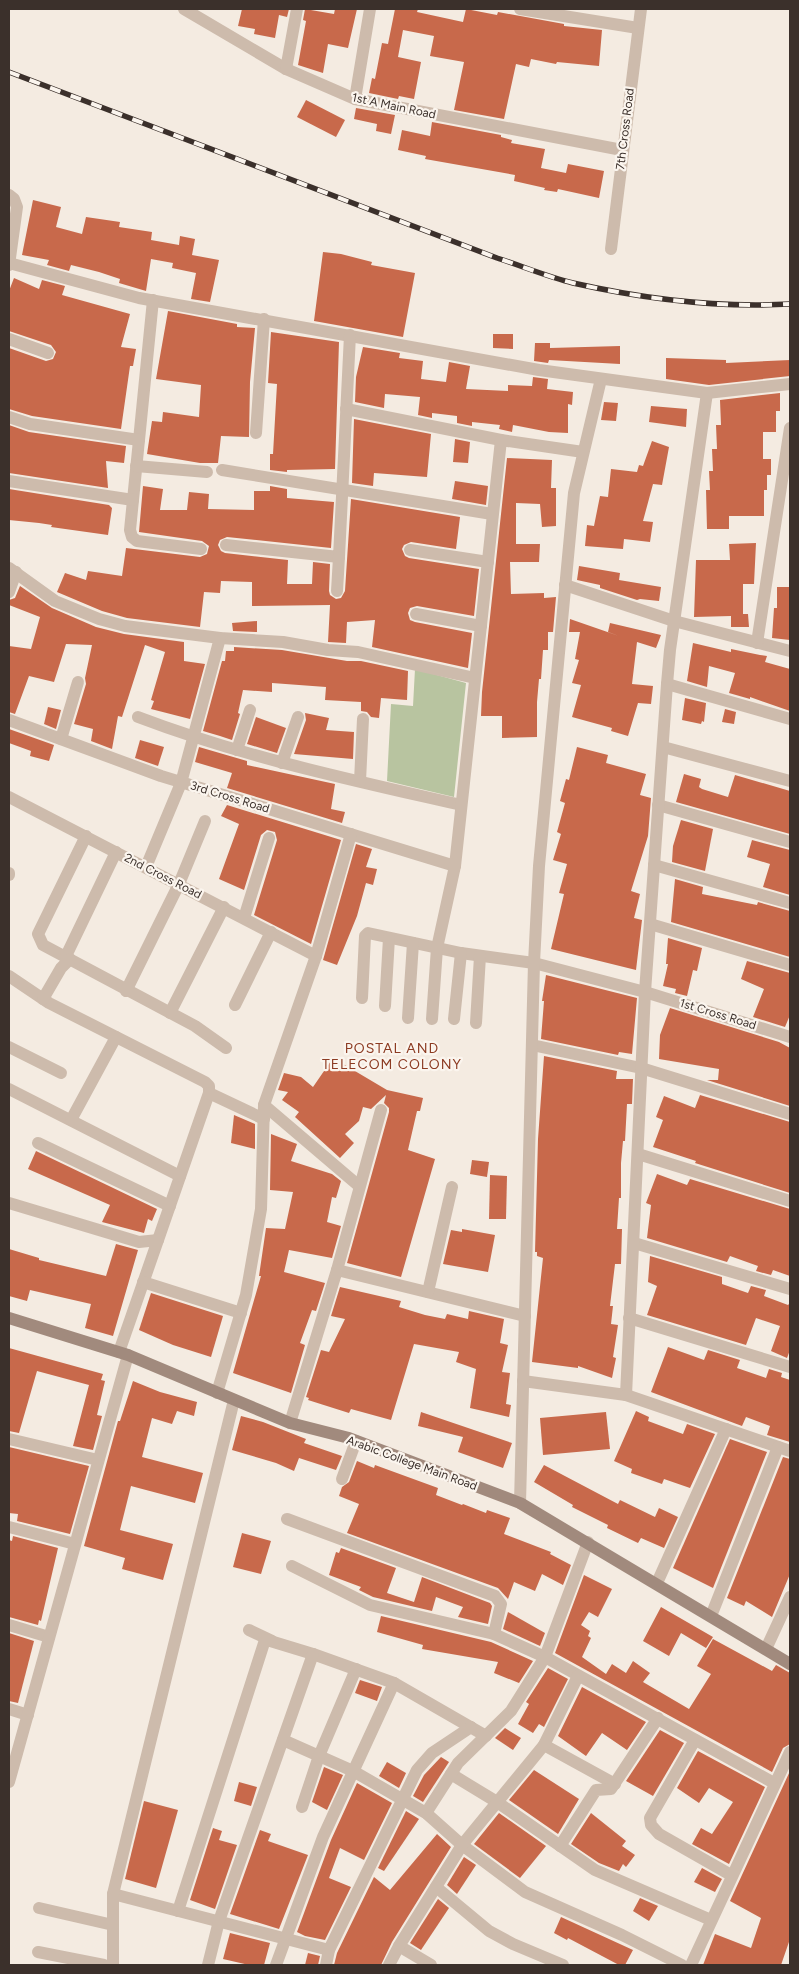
<svg xmlns="http://www.w3.org/2000/svg" width="799" height="1974" font-family="Figtree,sans-serif">
<style>
.green{fill:#b8c4a0}
.building{fill:#c8694b}
.lines{fill:none;stroke-linecap:round;stroke-linejoin:round}
.street{stroke:#cdbbac;stroke-width:12}
.secondary{stroke:#a18a7d;stroke-width:12}
.rail-casing{stroke:#3b302b;stroke-width:5.5}
.rail{stroke:#fbf5ee;stroke-width:4;stroke-dasharray:11;stroke-linecap:butt}
.labels{text-anchor:middle;dominant-baseline:central;stroke-width:4.5;stroke-linejoin:round;paint-order:stroke}
.street-label{font-size:12px;fill:#3b302b;stroke:#fbf5ee}
.neighbourhood-label{font-size:14px;letter-spacing:1px;fill:#8c3b22;stroke:#fbf5ee}
</style>
<rect width="100%" height="100%" fill="#f4ebe1"/>
<!-- green -->
<polygon class="green" points="415,669 466,683 454,797 387,781 391,704 413,706"/>
<!-- building -->
<g class="building">
<polygon points="242,9 289,9 287,17 279,15 275,38 254,34 255,29 238,26"/>
<polygon points="305,9 334,14 335,9 357,9 348,48 328,44 323,73 298,65 306,21 303,20"/>
<polygon points="395,9 418,9 417,12 463,22 466,9 497,15 498,12 564,24 564,26 602,30 599,66 557,62 556,64 531,59 529,67 516,64 504,119 454,110 464,62 430,56 434,36 403,30 398,57 421,62 414,99 399,96 398,99 369,93 372,78 375,79 382,43 388,44"/>
<polygon points="306,100 345,120 336,137 297,117"/>
<polygon points="356,108 395,115 391,134 376,131 377,124 354,119"/>
<polygon points="432,122 501,135 501,137 512,140 511,143 545,149 541,168 566,173 568,164 604,171 599,198 558,189 557,192 544,190 545,188 514,181 515,175 425,159 426,156 398,150 402,130 430,136"/>
<polygon points="33,200 61,207 56,227 82,234 86,217 120,222 119,227 152,232 151,240 179,245 180,236 195,239 192,255 219,260 210,302 191,299 196,273 172,268 173,263 151,259 146,291 119,283 120,279 99,272 71,265 69,271 47,265 49,260 22,255"/>
<polygon points="323,252 341,254 372,262 371,265 415,273 403,337 314,321"/>
<polygon points="14,278 39,289 42,280 65,286 62,295 130,314 121,347 136,349 133,366 130,366 121,429 32,416 9,409 9,348 46,361 53,359 56,352 51,345 9,331 9,291"/>
<polygon points="168,311 237,324 237,327 255,328 250,382 249,437 221,436 218,463 200,463 147,454 152,421 162,422 163,412 199,417 201,385 156,379"/>
<polygon points="271,332 339,342 335,469 287,470 287,472 270,470 270,454 273,454 277,384 268,383"/>
<polygon points="493,334 513,334 513,349 493,348"/>
<polygon points="535,343 550,343 550,348 620,346 620,364 549,360 548,363 534,361"/>
<polygon points="363,347 400,353 399,358 423,361 421,379 446,382 449,362 470,366 466,389 508,391 508,385 532,386 533,377 548,379 547,389 573,392 572,405 568,404 568,433 549,432 513,425 512,432 499,429 500,425 472,422 472,426 457,423 457,416 432,413 432,418 418,415 420,397 385,394 384,408 355,402 356,377"/>
<polygon points="666,358 726,360 726,363 790,360 790,376 709,385 666,379"/>
<polygon points="780,393 780,411 776,411 776,432 763,432 763,459 771,459 771,475 767,475 767,490 764,490 764,516 729,516 729,529 707,529 706,490 710,490 709,471 713,471 712,449 717,449 716,425 721,425 720,400"/>
<polygon points="604,402 618,403 616,421 601,420"/>
<polygon points="651,406 687,409 686,427 649,422"/>
<polygon points="354,419 431,434 427,477 374,473 373,486 352,483"/>
<polygon points="9,425 29,432 126,446 124,463 106,461 108,488 9,473"/>
<polygon points="455,439 470,442 468,463 453,462"/>
<polygon points="652,441 669,447 662,485 653,484 643,521 653,522 650,542 624,539 623,549 585,546 587,525 594,526 600,496 608,497 611,469 637,472 639,465 643,466"/>
<polygon points="507,458 552,460 551,488 556,488 556,526 542,527 540,504 516,503 516,544 540,544 539,562 510,562 511,594 544,593 544,598 556,597 553,632 548,632 548,650 543,650 541,679 539,679 537,702 537,737 502,738 502,716 481,716 482,692"/>
<polygon points="455,481 488,486 486,505 452,499"/>
<polygon points="143,486 163,489 160,510 187,510 189,492 209,494 208,509 254,510 254,491 270,491 270,486 287,489 287,498 334,502 331,548 227,537 220,540 218,545 221,551 225,553 288,560 287,584 312,584 313,562 330,564 329,591 330,595 336,599 341,598 345,591 351,499 460,517 456,549 411,542 404,545 402,549 405,556 409,558 479,569 474,616 417,606 410,608 408,613 410,620 415,622 472,633 468,668 372,647 375,620 347,622 346,643 328,642 330,605 252,606 252,582 221,581 220,593 204,592 200,627 127,618 102,611 57,592 65,573 86,580 88,571 122,576 126,548 200,557 207,554 209,546 202,541 139,532"/>
<polygon points="9,489 109,505 112,508 108,535 51,527 52,525 39,523 9,520"/>
<polygon points="756,543 754,584 743,584 743,614 748,614 749,627 731,627 731,616 694,617 696,560 730,560 729,544"/>
<polygon points="579,566 620,573 619,580 661,587 659,601 640,599 637,600 600,588 600,585 577,580"/>
<polygon points="20,586 52,608 96,627 124,634 184,642 184,661 205,664 190,719 151,709 154,701 151,700 165,652 145,645 122,717 118,716 112,749 91,741 93,729 74,724 86,684 85,678 92,645 66,644 54,682 29,676 15,714 9,712 9,646 31,649 40,617 9,605 9,600 15,598"/>
<polygon points="777,587 790,587 790,640 772,638 774,608 777,608"/>
<polygon points="570,619 619,636 608,632 610,623 661,635 656,648 637,642 632,684 653,686 651,704 638,703 628,736 611,731 612,728 572,717 581,685 572,683 579,660 575,659 580,632 569,632"/>
<polygon points="257,621 257,632 233,631 232,623"/>
<polygon points="693,643 731,652 731,649 760,655 767,656 765,662 790,669 790,711 750,697 750,699 729,693 735,673 709,666 707,687 687,681"/>
<polygon points="234,647 282,650 347,661 361,661 408,671 407,700 381,698 379,718 371,717 367,712 361,711 361,702 325,700 326,687 272,683 272,692 243,690 238,713 240,714 232,740 220,736 203,731 222,661 225,661 226,651 234,651"/>
<polygon points="685,698 706,703 704,722 702,721 701,724 682,720"/>
<polygon points="48,707 61,710 56,729 44,724"/>
<polygon points="725,709 736,712 734,724 722,722"/>
<polygon points="305,713 329,718 326,730 354,732 353,759 294,754 306,720"/>
<polygon points="256,717 286,728 277,753 247,744"/>
<polygon points="9,729 54,745 49,761 30,756 31,751 9,743"/>
<polygon points="140,740 164,747 158,766 135,758"/>
<polygon points="199,747 247,761 247,765 335,784 331,809 345,812 342,823 227,788 232,773 195,762"/>
<polygon points="577,747 608,755 606,763 646,774 640,795 651,798 648,836 631,891 640,894 634,918 642,920 636,970 551,949 564,894 559,893 567,864 553,860 561,834 557,832 565,803 560,801 566,779 569,780"/>
<polygon points="684,774 701,779 699,787 702,789 728,797 735,775 790,791 790,834 676,802"/>
<polygon points="227,805 341,840 311,944 254,915 277,840 275,832 267,830 261,835 244,890 219,879 239,824 221,816"/>
<polygon points="681,820 713,829 705,871 672,862 673,846"/>
<polygon points="752,840 790,850 790,895 763,887 770,864 747,857"/>
<polygon points="356,844 372,849 366,867 377,869 373,885 366,883 357,916 337,965 323,960"/>
<polygon points="675,879 703,887 702,894 757,905 758,902 790,911 790,957 671,922"/>
<polygon points="668,938 702,948 697,971 693,970 687,996 675,993 676,989 663,986 668,964 666,964"/>
<polygon points="747,961 790,973 790,1015 785,1027 753,1017 764,989 741,979"/>
<polygon points="546,975 637,998 632,1054 619,1052 618,1055 541,1039 544,1001 542,1001"/>
<polygon points="670,1008 779,1042 790,1048 790,1106 707,1080 718,1080 719,1069 659,1059 660,1035"/>
<polygon points="544,1056 617,1071 616,1079 633,1079 632,1104 627,1104 625,1141 623,1141 621,1163 621,1198 619,1198 617,1229 622,1229 621,1264 615,1264 610,1306 613,1306 611,1324 618,1325 613,1357 616,1358 612,1378 578,1366 578,1368 532,1362 543,1258 537,1256 537,1252 535,1252 538,1139"/>
<polygon points="333,1058 387,1090 423,1098 420,1111 417,1111 408,1150 435,1159 401,1277 347,1263 389,1112 389,1108 384,1103 386,1095 371,1109 363,1107 359,1121 345,1134 354,1143 340,1158 295,1117 299,1112 282,1100 288,1092 278,1090 284,1073 301,1077 313,1087"/>
<polygon points="700,1095 790,1122 790,1193 695,1163 696,1161 653,1147 663,1120 656,1117 664,1096 695,1108"/>
<polygon points="234,1115 255,1124 255,1149 231,1143"/>
<polygon points="271,1134 297,1144 291,1161 332,1174 341,1181 336,1198 332,1197 327,1222 341,1226 332,1258 289,1250 284,1272 325,1283 316,1311 312,1310 300,1343 305,1345 291,1393 233,1373 261,1276 259,1276 266,1228 285,1229 293,1192 270,1190"/>
<polygon points="36,1151 157,1209 152,1221 148,1219 144,1233 102,1222 110,1205 28,1169"/>
<polygon points="472,1160 489,1162 487,1177 470,1174"/>
<polygon points="657,1174 687,1185 690,1179 790,1209 790,1276 773,1270 771,1275 756,1271 758,1266 730,1256 727,1262 647,1238 651,1205 646,1203"/>
<polygon points="490,1175 507,1176 506,1219 489,1219"/>
<polygon points="462,1229 495,1235 488,1272 443,1264 451,1230 462,1232"/>
<polygon points="116,1244 138,1250 113,1336 85,1328 91,1304 30,1290 27,1301 9,1296 9,1249 39,1258 39,1260 106,1276"/>
<polygon points="650,1256 722,1277 722,1284 748,1293 751,1286 766,1290 764,1296 788,1305 790,1303 790,1350 787,1358 771,1351 780,1326 756,1318 746,1345 647,1315 657,1286 648,1282"/>
<polygon points="340,1287 401,1301 399,1307 425,1315 445,1319 447,1314 468,1319 469,1311 504,1319 500,1343 508,1345 502,1372 510,1373 506,1404 511,1405 509,1417 470,1408 476,1369 456,1362 459,1352 414,1344 391,1420 351,1409 349,1413 308,1400 309,1398 306,1397 321,1350 329,1352 345,1319 331,1316"/>
<polygon points="151,1293 223,1316 211,1357 173,1345 139,1330"/>
<polygon points="668,1347 704,1360 708,1350 740,1360 737,1368 766,1378 769,1369 782,1373 781,1377 790,1380 790,1442 767,1435 770,1426 746,1417 742,1426 651,1392"/>
<polygon points="9,1348 103,1374 101,1380 105,1381 97,1415 102,1416 93,1450 73,1446 89,1385 37,1371 19,1433 9,1431"/>
<polygon points="133,1381 160,1392 197,1402 194,1416 177,1411 172,1424 152,1418 142,1457 203,1473 195,1503 131,1486 120,1530 173,1544 163,1580 122,1569 125,1558 84,1546 118,1421 120,1421"/>
<polygon points="636,1411 649,1417 648,1421 683,1434 687,1424 715,1434 690,1488 664,1479 662,1484 631,1473 632,1469 614,1461"/>
<polygon points="421,1412 512,1443 503,1468 458,1452 463,1437 418,1426"/>
<polygon points="606,1412 610,1449 543,1455 540,1418"/>
<polygon points="241,1416 263,1422 306,1439 304,1443 342,1456 336,1470 299,1458 294,1471 276,1463 232,1450"/>
<polygon points="730,1439 767,1452 713,1588 673,1568"/>
<polygon points="9,1447 89,1466 70,1534 17,1521 18,1514 9,1513"/>
<polygon points="783,1457 790,1459 790,1574 772,1617 746,1601 744,1606 727,1598"/>
<polygon points="357,1461 374,1468 375,1465 438,1488 436,1495 462,1505 463,1504 486,1513 487,1510 510,1518 504,1534 551,1552 550,1554 571,1565 563,1585 542,1574 535,1591 514,1582 508,1599 498,1588 347,1533 359,1504 339,1496 342,1487 349,1482"/>
<polygon points="544,1465 618,1504 620,1500 655,1517 659,1508 678,1517 664,1548 641,1538 638,1543 607,1528 608,1525 572,1507 573,1505 534,1482"/>
<polygon points="242,1533 271,1541 261,1574 233,1567"/>
<polygon points="13,1536 58,1548 41,1621 39,1620 38,1625 9,1617 9,1540 12,1541"/>
<polygon points="341,1548 396,1568 387,1593 414,1602 422,1577 490,1603 492,1606 488,1624 458,1617 463,1607 436,1597 432,1611 373,1597 359,1590 361,1587 329,1575 336,1552 339,1553"/>
<polygon points="584,1575 612,1589 598,1617 589,1612 581,1625 590,1631 588,1636 591,1638 582,1657 606,1674 612,1664 626,1673 633,1661 650,1673 643,1682 689,1709 711,1674 697,1666 713,1639 772,1671 776,1665 790,1673 790,1744 783,1748 772,1772 555,1653"/>
<polygon points="661,1607 713,1637 706,1648 681,1633 669,1656 643,1641"/>
<polygon points="508,1612 545,1633 540,1646 503,1629"/>
<polygon points="381,1616 491,1642 533,1661 519,1683 494,1673 498,1662 422,1649 423,1645 377,1632"/>
<polygon points="9,1633 34,1641 18,1703 9,1701"/>
<polygon points="548,1668 568,1679 544,1727 539,1724 533,1733 518,1724 529,1704 526,1702"/>
<polygon points="360,1680 382,1687 377,1701 355,1693"/>
<polygon points="582,1687 646,1722 627,1750 602,1733 586,1756 558,1736"/>
<polygon points="505,1728 521,1738 513,1750 495,1738"/>
<polygon points="660,1730 684,1743 653,1796 626,1781"/>
<polygon points="698,1751 765,1787 729,1864 692,1844 701,1828 712,1834 733,1802 709,1788 699,1803 677,1788"/>
<polygon points="441,1757 449,1762 423,1802 413,1796 424,1775"/>
<polygon points="387,1762 406,1773 399,1788 379,1776"/>
<polygon points="324,1767 343,1775 327,1810 312,1802"/>
<polygon points="534,1770 579,1799 558,1834 509,1800"/>
<polygon points="790,1771 790,1939 781,1965 703,1965 715,1934 751,1948 761,1918 730,1901"/>
<polygon points="239,1782 257,1787 251,1806 234,1801"/>
<polygon points="357,1783 392,1803 364,1860 340,1848 329,1878 351,1887 325,1940 305,1936 297,1932 331,1840"/>
<polygon points="144,1801 178,1810 156,1888 125,1879"/>
<polygon points="406,1811 419,1819 384,1871 378,1868"/>
<polygon points="499,1813 546,1846 520,1878 474,1844"/>
<polygon points="591,1813 626,1841 622,1846 635,1855 626,1867 623,1864 619,1871 599,1863 571,1844"/>
<polygon points="213,1828 222,1831 219,1840 237,1845 215,1909 190,1900"/>
<polygon points="260,1830 271,1834 268,1841 308,1855 279,1929 230,1914"/>
<polygon points="437,1834 451,1847 392,1942 381,1965 334,1965 337,1953 374,1877 390,1890"/>
<polygon points="464,1857 476,1865 457,1894 447,1885"/>
<polygon points="702,1868 722,1879 715,1892 694,1882"/>
<polygon points="640,1898 658,1906 649,1921 633,1911"/>
<polygon points="438,1899 449,1908 421,1950 410,1943"/>
<polygon points="561,1917 633,1950 625,1965 619,1965 568,1938 567,1940 554,1933"/>
<polygon points="230,1933 270,1943 264,1965 249,1965 223,1959"/>
<polygon points="308,1953 320,1956 318,1965 305,1965"/>
</g>
<g class="lines">
<!-- street -->
<g class="street">
<polyline points="184,9 286,69 355,99 622,150"/>
<polyline points="520,9 638,28"/>
<polyline points="286,69 297,9"/>
<polyline points="355,99 370,9"/>
<polyline points="9,195 14,199 17,207 9,265"/>
<polyline points="611,249 641,9"/>
<polyline points="9,263 139,298 539,370 707,393 790,384"/>
<polyline points="153,300 130,530 132,537 137,541 201,549"/>
<polyline points="9,339 48,353"/>
<polyline points="346,409 501,440"/>
<polyline points="9,417 30,424 139,440"/>
<polyline points="256,433 264,319"/>
<polyline points="136,466 207,472"/>
<polyline points="222,470 492,514"/>
<polyline points="9,481 133,500"/>
<polyline points="226,545 339,557 350,335"/>
<polyline points="410,550 488,562"/>
<polyline points="9,568 55,601 99,619 125,626 220,638 283,642 328,650 358,652 475,678"/>
<polyline points="565,585 674,621 790,651"/>
<polyline points="337,591 339,557"/>
<polyline points="9,592 16,572"/>
<polyline points="416,614 481,626"/>
<polyline points="757,643 790,428"/>
<polyline points="667,684 790,719"/>
<path d="M138 717C243 757 352 780 461 805"/>
<polyline points="9,720 161,776 455,866"/>
<polyline points="61,739 78,682"/>
<polyline points="663,747 790,781"/>
<polyline points="237,750 250,710"/>
<polyline points="282,763 298,717"/>
<polyline points="360,781 363,719"/>
<polyline points="9,797 316,956"/>
<polyline points="658,805 790,842"/>
<polyline points="351,834 316,956 264,1105 359,1186"/>
<polyline points="86,836 38,934 43,945 195,1026 226,1048"/>
<polyline points="654,865 790,903"/>
<polyline points="146,867 181,783 220,638"/>
<polyline points="9,875 9,873"/>
<polyline points="244,918 269,838"/>
<polyline points="650,924 790,965"/>
<polyline points="66,956 116,852"/>
<polyline points="9,976 49,1003 205,1082 209,1086 209,1093 158,1240"/>
<polyline points="126,991 179,884 205,821"/>
<polyline points="362,998 365,936 368,933 461,953 534,963 645,992 790,1037"/>
<polyline points="43,999 61,968 70,959"/>
<polyline points="235,1005 271,932"/>
<polyline points="385,1006 389,938"/>
<polyline points="170,1013 224,907"/>
<polyline points="408,1018 413,943"/>
<polyline points="432,1019 437,948 455,866 501,440 583,452"/>
<polyline points="454,1019 461,953"/>
<polyline points="476,1023 480,956"/>
<polyline points="532,1045 641,1068 790,1114"/>
<polyline points="9,1047 61,1073"/>
<polyline points="9,1089 180,1176"/>
<polyline points="209,1093 264,1119"/>
<polyline points="381,1110 337,1270 525,1316"/>
<polyline points="71,1120 116,1037"/>
<polyline points="38,1143 170,1206"/>
<polyline points="638,1154 790,1201"/>
<polyline points="9,1203 139,1242 158,1240 119,1352"/>
<polyline points="634,1243 790,1289"/>
<polyline points="143,1282 241,1313"/>
<polyline points="428,1292 452,1187"/>
<polyline points="629,1318 790,1367"/>
<polyline points="523,1381 626,1395 645,992 667,684 670,650 707,393"/>
<polyline points="217,1393 246,1295 261,1209 264,1105"/>
<polyline points="626,1395 790,1451"/>
<polyline points="290,1423 337,1270"/>
<polyline points="9,1439 98,1460"/>
<polyline points="342,1479 356,1441"/>
<polyline points="520,1503 534,963 539,866 574,493 601,379"/>
<polyline points="287,1519 495,1596 501,1604 494,1634"/>
<polyline points="9,1527 75,1544"/>
<polyline points="292,1566 370,1605 494,1634 545,1657 774,1783"/>
<polyline points="657,1583 726,1429"/>
<polyline points="711,1616 778,1447"/>
<polyline points="9,1625 49,1637"/>
<polyline points="249,1630 272,1641"/>
<polyline points="766,1649 790,1597"/>
<polyline points="9,1709 28,1715"/>
<polyline points="283,1740 353,1771 426,1813 462,1845 525,1892 622,1935 682,1965"/>
<polyline points="695,1740 650,1818 651,1825 659,1834 731,1875"/>
<polyline points="544,1745 615,1784"/>
<polyline points="451,1774 497,1802 595,1870 711,1920"/>
<polyline points="9,1782 128,1355"/>
<polyline points="302,1807 319,1756 356,1669"/>
<polyline points="426,1813 458,1763 511,1711 545,1657 588,1542"/>
<polyline points="560,1846 596,1790 611,1789 658,1718"/>
<polyline points="436,1887 489,1931 513,1944 563,1965"/>
<polyline points="113,1894 329,1950"/>
<polyline points="39,1908 113,1925"/>
<polyline points="178,1911 264,1643 267,1640 313,1654 394,1683 486,1736"/>
<polyline points="399,1946 431,1965"/>
<polyline points="38,1952 104,1965"/>
<polyline points="113,1965 113,1894 234,1400"/>
<polyline points="208,1965 219,1921 313,1654"/>
<polyline points="276,1965 323,1837 394,1683"/>
<polyline points="326,1965 329,1950 417,1770 432,1753 471,1727"/>
<polyline points="389,1965 399,1946 462,1845 544,1745 578,1676"/>
<polyline points="691,1965 790,1752"/>
</g>
<!-- secondary -->
<polyline class="secondary" points="9,1318 128,1355 290,1423 349,1438 520,1503 790,1664"/>
<defs>
<path id="rail" d="M9 72 497 258C522 266 548 277 573 283 644 299 717 308 790 304"/>
</defs>
<!-- rail casing -->
<use href="#rail" class="rail-casing"/>
<!-- rail -->
<use href="#rail" class="rail"/>
</g>
<g class="labels">
<!-- street labels -->
<g class="street-label">
<text transform="translate(394 106) rotate(12)">1st A Main Road</text>
<text transform="translate(625 129) rotate(-83)">7th Cross Road</text>
<text transform="translate(230 797) rotate(17)">3rd Cross Road</text>
<text transform="translate(163 876) rotate(27)">2nd Cross Road</text>
<text transform="translate(718 1014) rotate(17)">1st Cross Road</text>
<text transform="translate(412 1463) rotate(20)">Arabic College Main Road</text>
</g>
<!-- neighbourhood labels -->
<g class="neighbourhood-label">
<text x="392" y="1048">POSTAL AND<tspan x="392" dy="16">TELECOM COLONY</tspan></text>
</g>
</g>
<!-- border -->
<rect width="799" height="1974" fill="none" stroke="#3b302b" stroke-width="20"/>
</svg>
